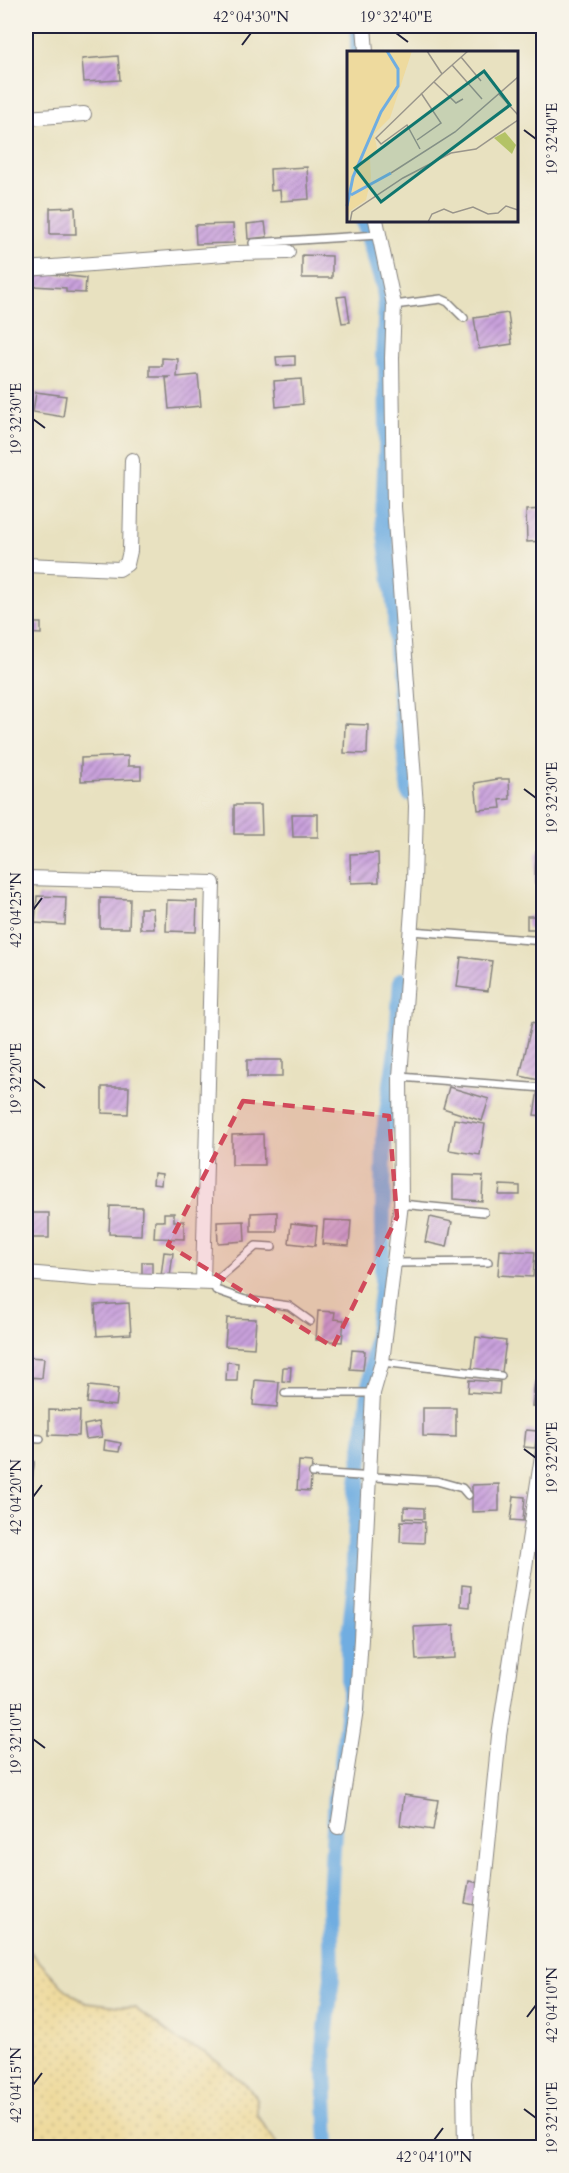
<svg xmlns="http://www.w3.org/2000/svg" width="569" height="2173" font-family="Cardo,serif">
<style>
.sand{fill:url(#sand-dots);stroke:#887e6c;stroke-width:1.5}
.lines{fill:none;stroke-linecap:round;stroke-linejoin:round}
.canal{stroke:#6fade1;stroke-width:16}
.building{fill:url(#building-hatch)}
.service-casing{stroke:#85827e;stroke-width:10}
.minor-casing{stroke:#85827e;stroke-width:16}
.service{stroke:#fff;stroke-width:7}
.minor{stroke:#fff;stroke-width:14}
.marked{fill:#d1495b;fill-opacity:0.2;stroke:#d1495b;stroke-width:4.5;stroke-dasharray:12 8;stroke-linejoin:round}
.ticks{fill:none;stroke:#22223b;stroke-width:2}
.inset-river{fill:none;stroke:#6fade1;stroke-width:3}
.inset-road{fill:none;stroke:#99958b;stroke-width:1.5}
.view{fill:#0f766e;fill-opacity:0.15;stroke:#0f766e;stroke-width:3}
.inset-edge{fill:none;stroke:#22223b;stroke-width:3}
.neatline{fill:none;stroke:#22223b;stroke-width:2}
.ticks-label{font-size:15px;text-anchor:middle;fill:#22223b}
</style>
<defs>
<pattern id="sand-dots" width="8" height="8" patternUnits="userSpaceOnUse" patternTransform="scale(1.5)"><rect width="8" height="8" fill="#eeda9e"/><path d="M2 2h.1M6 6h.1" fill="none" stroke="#ccbb89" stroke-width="1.8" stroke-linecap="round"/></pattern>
<pattern id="building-hatch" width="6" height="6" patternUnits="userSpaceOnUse" patternTransform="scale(1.5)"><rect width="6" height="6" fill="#c9a1dc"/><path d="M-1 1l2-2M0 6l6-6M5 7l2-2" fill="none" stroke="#a383b4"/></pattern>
</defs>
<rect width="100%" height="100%" fill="#f7f3e8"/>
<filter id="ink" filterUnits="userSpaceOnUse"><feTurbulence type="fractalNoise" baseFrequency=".0167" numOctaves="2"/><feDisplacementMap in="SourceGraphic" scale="12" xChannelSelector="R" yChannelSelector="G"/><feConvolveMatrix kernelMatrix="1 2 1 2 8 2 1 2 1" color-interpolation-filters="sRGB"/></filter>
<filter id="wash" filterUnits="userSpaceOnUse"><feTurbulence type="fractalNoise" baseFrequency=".008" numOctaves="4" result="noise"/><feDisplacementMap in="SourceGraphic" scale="24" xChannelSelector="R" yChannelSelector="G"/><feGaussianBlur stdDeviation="1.35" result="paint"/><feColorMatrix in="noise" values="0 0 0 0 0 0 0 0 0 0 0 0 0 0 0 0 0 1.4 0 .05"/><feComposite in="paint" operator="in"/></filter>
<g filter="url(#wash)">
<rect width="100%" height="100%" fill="#e8e1c0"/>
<!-- sand -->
<polygon class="sand" points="26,1947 62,1986 74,1996 86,2002 135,2008 179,2041 206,2053 228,2070 248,2087 257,2099 257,2115 279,2147 26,2147"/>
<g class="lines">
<!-- canal -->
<g class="canal">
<polyline points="358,52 358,26"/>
<polyline points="363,220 384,288 386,307 383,356 386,366 387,426 383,519 395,610 396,652 409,793"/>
<polyline points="328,2148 324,2047 332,1977 330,1898 336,1795 342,1764 349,1698 349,1638 355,1582 354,1562 357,1492 382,1285 384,1133 396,1051 401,980"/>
</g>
</g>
<g id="blocks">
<!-- building -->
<g class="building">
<polygon points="118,56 120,80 84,82 82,59"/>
<polygon points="307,167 309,199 281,201 280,190 271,191 270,169"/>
<polygon points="75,207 76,234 50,234 50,208"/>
<polygon points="265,222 267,237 248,239 247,224"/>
<polygon points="233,224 234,243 196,244 195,225"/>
<polygon points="302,255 332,256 332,278 302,278"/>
<polygon points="34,272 86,278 85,293 66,292 66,288 33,286"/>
<polygon points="346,296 350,322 342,323 337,297"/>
<polygon points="508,313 512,344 479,349 474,318"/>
<polygon points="295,356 295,365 277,366 276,357"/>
<polygon points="162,358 178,359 177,377 198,375 201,406 169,409 166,378 172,377 150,377 150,366 162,366"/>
<polygon points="301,379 303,404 276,407 274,381"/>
<polygon points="36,392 66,396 63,417 33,412"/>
<polygon points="544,509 544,541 527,542 526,510"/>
<polygon points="26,623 41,623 41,634 26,633"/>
<polygon points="345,724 368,725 367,754 344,753"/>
<polygon points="128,756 128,766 141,766 141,779 81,781 81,758"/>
<polygon points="498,779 509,779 510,799 500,800 501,808 478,810 475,783"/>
<polygon points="234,805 261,805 262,834 234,834"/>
<polygon points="292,814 318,814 318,837 293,837"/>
<polygon points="536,852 544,852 544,884 535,883"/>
<polygon points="378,853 379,882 351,883 350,854"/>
<polygon points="37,896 66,897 65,925 35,923"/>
<polygon points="100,898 130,899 129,928 100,928"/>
<polygon points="167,900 197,901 196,932 166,931"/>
<polygon points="140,908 153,908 154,929 140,929"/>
<rect x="527" y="916" width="17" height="13"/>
<polygon points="461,957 492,961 488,991 457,987"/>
<polygon points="532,1022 544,1025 544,1081 520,1076"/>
<rect x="247" y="1060" width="35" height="17"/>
<polygon points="102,1087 129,1087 128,1114 102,1113"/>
<polygon points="449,1087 489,1099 482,1121 443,1108"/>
<polygon points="538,1090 544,1091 544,1116 534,1115"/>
<polygon points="454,1119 485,1124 480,1155 449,1150"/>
<polygon points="263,1134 264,1165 232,1165 232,1135"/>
<polygon points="154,1173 162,1174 161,1185 153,1184"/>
<polygon points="453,1175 483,1176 482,1201 453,1199"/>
<polygon points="500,1185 520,1186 520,1195 499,1195"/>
<polygon points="110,1206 142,1207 141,1235 109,1234"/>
<polygon points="277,1212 277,1232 251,1232 251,1213"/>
<rect x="26" y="1213" width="23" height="25"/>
<polygon points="164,1213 174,1213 174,1221 184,1221 184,1239 154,1238 155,1221 164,1221"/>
<polygon points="430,1217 452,1222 447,1247 425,1242"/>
<polygon points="324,1220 351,1221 349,1246 322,1244"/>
<polygon points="244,1221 245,1241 218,1243 217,1222"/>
<polygon points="291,1223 317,1226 315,1246 289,1243"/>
<polygon points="500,1250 535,1252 533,1277 498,1275"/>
<polygon points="164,1252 173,1253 170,1277 161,1276"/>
<rect x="142" y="1262" width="10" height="13"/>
<polygon points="129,1303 131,1334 97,1336 95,1305"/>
<polygon points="318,1311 335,1312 334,1319 344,1320 342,1342 316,1340"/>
<polygon points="227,1318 256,1319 254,1348 225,1346"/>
<polygon points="476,1337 506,1341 502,1372 472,1369"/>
<polygon points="352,1350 365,1351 363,1370 350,1369"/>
<polygon points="26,1357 44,1358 42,1378 26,1377"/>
<polygon points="227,1362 238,1363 237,1381 226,1381"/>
<polygon points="283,1367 291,1367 290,1382 282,1381"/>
<polygon points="255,1380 279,1382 277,1407 253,1405"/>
<polygon points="469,1380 500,1382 499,1394 468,1392"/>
<polygon points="535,1381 544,1382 542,1407 532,1406"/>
<polygon points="89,1386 118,1389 116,1406 87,1403"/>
<polygon points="423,1408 456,1408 456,1437 423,1436"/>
<polygon points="49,1410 80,1411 79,1436 49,1435"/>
<polygon points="99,1422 102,1437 86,1439 84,1425"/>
<polygon points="526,1430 537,1431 535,1448 524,1447"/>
<polygon points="105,1440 121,1443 119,1452 104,1450"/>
<polygon points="299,1461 312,1462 310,1491 297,1490"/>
<polygon points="499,1484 499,1511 472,1512 472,1485"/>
<polygon points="514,1496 525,1497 523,1521 511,1520"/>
<polygon points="404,1507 424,1508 424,1519 404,1518"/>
<polygon points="401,1521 425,1522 424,1543 400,1542"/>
<polygon points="462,1585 471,1586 470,1607 461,1606"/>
<polygon points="454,1625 455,1658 416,1660 414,1627"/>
<polygon points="404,1795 438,1800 433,1830 400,1825"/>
<polygon points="469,1881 479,1883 475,1905 465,1903"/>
<polygon points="544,2136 544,2148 538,2148 536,2146"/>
</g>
</g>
</g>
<g filter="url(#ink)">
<use href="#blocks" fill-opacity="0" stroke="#85827e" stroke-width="1.5"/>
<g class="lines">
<defs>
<g id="service">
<polyline points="364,27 378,26"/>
<polyline points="253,243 378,235"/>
<polyline points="394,305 441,299 448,302 464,318"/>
<polyline points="411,931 544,941"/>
<polyline points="400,1077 544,1088"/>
<polyline points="401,1204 484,1212"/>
<polyline points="272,1247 256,1246 213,1283 216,1290 245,1300 289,1306 310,1321"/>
<polyline points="393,1263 488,1262"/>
<polyline points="382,1362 501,1376"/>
<polyline points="285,1393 373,1393"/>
<polyline points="26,1438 40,1439"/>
<polyline points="313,1473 437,1481 462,1488 468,1495"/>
<polyline points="26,1479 28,1478 30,1463"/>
</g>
<g id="minor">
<polyline points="364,26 366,52"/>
<polyline points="26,118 84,114"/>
<polyline points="26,269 237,253 288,252"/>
<polyline points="26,565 119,569 127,564 130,551 132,460"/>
<polyline points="26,878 213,883 203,1282"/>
<polyline points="26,1273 96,1279 213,1283"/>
<polyline points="338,1827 356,1710 361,1639 373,1393 382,1362 401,1204 400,1077 414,882 416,806 394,507 392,358 394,305 376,220"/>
<polyline points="465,2148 464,2082 499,1736 544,1443"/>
</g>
</defs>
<!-- service casing -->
<use href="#service" class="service-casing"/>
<!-- minor casing -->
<use href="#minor" class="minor-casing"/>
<!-- service -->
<use href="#service" class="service"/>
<!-- minor -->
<use href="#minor" class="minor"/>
</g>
</g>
<!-- marked area -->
<path class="marked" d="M243 1101 389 1116 397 1217 333 1347 168 1245Z"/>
<!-- ticks -->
<path class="ticks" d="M396 33 408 42M242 45 251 33M524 130 536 139M33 419 45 428M524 789 536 798M33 910 42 898M33 1079 45 1088M524 1449 536 1458M33 1497 42 1485M33 1739 45 1748M527 2017 536 2005M33 2085 42 2073M524 2109 536 2118M434 2140 443 2128"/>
<!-- overview -->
<g transform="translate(347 51)">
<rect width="171" height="171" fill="#e8e1c0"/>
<path d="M0 0H65L43 67 27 83 30 97 23 108 24 127 19 149 3 160 0 171Z" fill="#eeda9e"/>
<path d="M158 81 169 94 165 103 147 87Z" fill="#b4c366"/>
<path class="inset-river" d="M4 144 44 122M0 155 6 126 34 61 51 35V18L40 0"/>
<path class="inset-road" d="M114 6 134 30M105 14 135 48M95 23 121 0M87 31 109 52 116 48M152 43 171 64M70 89 94 72 74 42M73 98 60 74 34 93 29 87 95 23 80 0M44 122 108 81 171 26M3 171 5 161 56 127 104 102 129 98 171 69M81 171 85 163 97 158 106 162 126 156 141 163 151 162 159 155 171 159"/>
<path class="view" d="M137 20 163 54 34 151 8 117Z"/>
<rect width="171" height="171" class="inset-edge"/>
</g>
<!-- margin -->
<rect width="569" height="2173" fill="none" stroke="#f7f3e8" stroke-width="66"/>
<rect x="33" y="33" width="503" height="2107" class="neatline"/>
<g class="ticks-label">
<text x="251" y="22">42°04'30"N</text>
<text x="396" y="22">19°32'40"E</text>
<text transform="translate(552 139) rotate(-90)" y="5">19°32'40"E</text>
<text transform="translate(16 419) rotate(-90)" y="5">19°32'30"E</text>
<text transform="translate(552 798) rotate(-90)" y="5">19°32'30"E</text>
<text transform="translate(16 910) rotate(-90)" y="5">42°04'25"N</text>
<text transform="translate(16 1079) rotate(-90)" y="5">19°32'20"E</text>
<text transform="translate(552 1458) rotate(-90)" y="5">19°32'20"E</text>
<text transform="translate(16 1497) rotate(-90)" y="5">42°04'20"N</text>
<text transform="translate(16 1739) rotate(-90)" y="5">19°32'10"E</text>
<text transform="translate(552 2005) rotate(-90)" y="5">42°04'10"N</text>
<text transform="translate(16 2085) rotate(-90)" y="5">42°04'15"N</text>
<text transform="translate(552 2118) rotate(-90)" y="5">19°32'10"E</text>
<text x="434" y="2162">42°04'10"N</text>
</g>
</svg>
